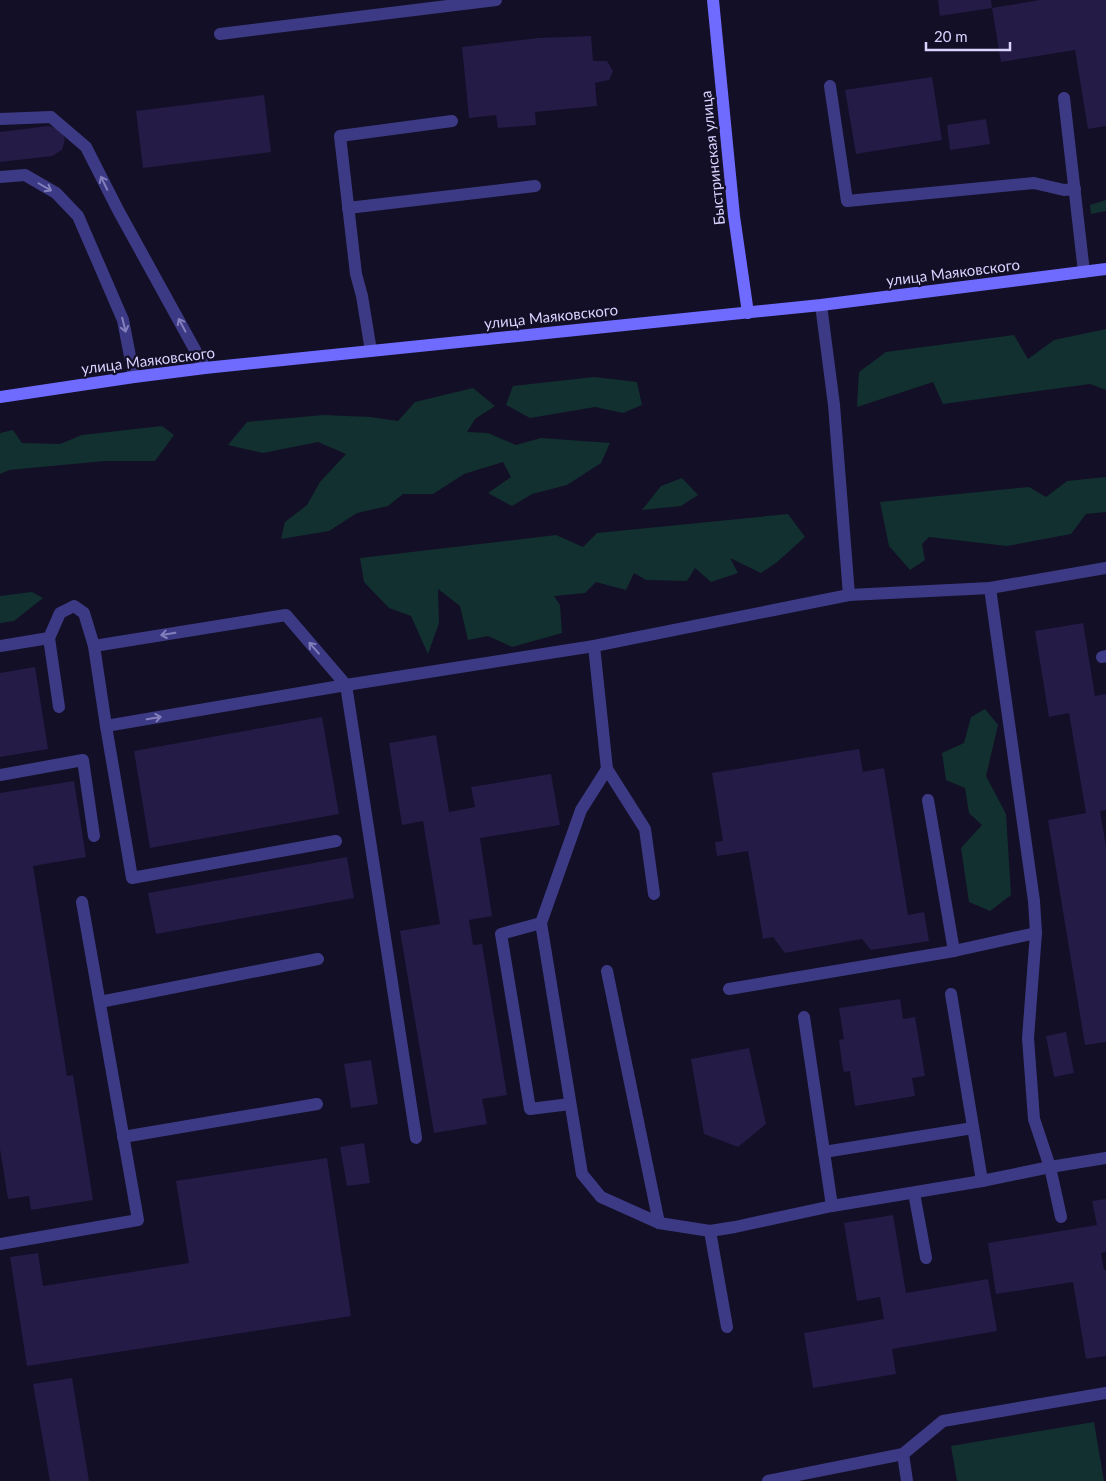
<svg xmlns="http://www.w3.org/2000/svg" width="1106" height="1481" font-family="Lato,sans-serif">
<style>
.green{fill:#12302f}
.building{fill:#241b47}
.lines{fill:none;stroke-linecap:round;stroke-linejoin:round}
.lane{stroke:#3d3a85;stroke-width:12}
.secondary{stroke:#6f6bff;stroke-width:12}
.oneway{stroke:#837fbc}
.labels{text-anchor:middle;dominant-baseline:central;stroke-width:4.5;stroke-linejoin:round;paint-order:stroke}
.street-label{font-size:15px;fill:#d9d4ff;stroke:#130f26}
</style>
<rect width="100%" height="100%" fill="#130f26"/>
<!-- green -->
<g class="green">
<polygon points="1106,200 1106,211 1091,214 1090,205"/>
<polygon points="1106,329 1106,390 1090,384 943,404 933,382 857,407 859,372 886,352 1014,335 1028,359 1054,340"/>
<polygon points="594,377 637,382 642,405 623,413 595,407 530,418 506,405 513,386"/>
<polygon points="473,388 495,406 475,419 467,432 488,433 516,445 541,438 610,443 601,463 567,485 532,494 512,506 488,493 511,477 503,462 464,474 433,494 403,494 388,506 357,513 329,531 281,539 285,522 307,505 320,482 346,454 318,442 263,453 228,445 247,422 323,415 370,417 398,421 415,402"/>
<polygon points="162,426 174,435 155,461 105,461 9,470 0,474 0,433 13,430 22,443 60,444 82,435"/>
<polygon points="1106,477 1106,512 1086,514 1071,534 1007,546 929,537 922,544 925,560 910,570 889,546 880,502 1029,487 1046,497 1067,481"/>
<polygon points="682,478 698,495 681,506 642,510 661,486"/>
<polygon points="788,514 805,537 776,563 761,573 730,558 738,573 711,582 695,568 687,581 646,580 634,573 626,590 596,582 585,593 554,596 560,605 562,633 512,647 488,636 468,640 460,606 438,589 439,623 428,654 411,616 389,608 364,582 360,558 556,535 583,547 597,533"/>
<polygon points="32,592 43,598 14,621 0,623 0,596"/>
<polygon points="985,709 998,725 986,776 1006,814 1011,895 990,911 969,902 961,848 982,825 969,813 965,788 946,780 942,753 964,743 971,717"/>
<polygon points="1094,1422 1104,1481 957,1481 951,1446"/>
</g>
<!-- building -->
<g class="building">
<polygon points="938,0 991,0 992,8 940,16"/>
<polygon points="1040,0 1106,0 1106,126 1088,129 1075,50 1001,62 992,8"/>
<polygon points="591,36 593,61 607,61 613,71 609,80 595,83 597,106 535,112 536,125 498,128 496,115 469,118 462,47 538,38"/>
<polygon points="932,77 942,140 856,154 845,90"/>
<polygon points="264,95 271,152 143,168 136,111"/>
<polygon points="986,119 990,144 950,150 947,125"/>
<polygon points="48,126 60,129 65,139 62,150 52,156 0,162 0,132"/>
<polygon points="1083,623 1095,696 1106,694 1106,810 1100,811 1106,846 1106,1042 1085,1045 1048,820 1086,813 1069,713 1049,717 1035,631"/>
<polygon points="35,667 48,749 0,757 0,673"/>
<polygon points="322,717 339,814 150,848 134,751"/>
<polygon points="436,735 449,812 475,807 471,787 551,774 560,825 480,838 492,916 469,920 473,945 482,944 507,1095 482,1099 487,1124 434,1133 400,931 440,924 423,821 402,825 389,743"/>
<polygon points="859,749 863,772 884,768 908,915 924,912 929,941 871,950 862,939 785,953 773,937 763,939 748,851 717,856 715,842 723,841 712,773"/>
<polygon points="74,781 86,857 33,866 67,1076 73,1075 93,1200 31,1210 29,1196 8,1199 0,1149 0,793"/>
<polygon points="347,857 354,898 156,934 148,893"/>
<polygon points="900,999 903,1019 915,1017 925,1076 912,1078 915,1096 855,1106 850,1071 844,1072 842,1063 839,1040 844,1039 839,1008"/>
<polygon points="1066,1032 1074,1073 1054,1077 1046,1036"/>
<polygon points="749,1048 766,1124 738,1147 704,1134 691,1059"/>
<polygon points="371,1060 378,1104 351,1108 344,1064"/>
<polygon points="364,1143 370,1183 347,1186 340,1147"/>
<polygon points="327,1158 351,1316 27,1366 10,1257 38,1253 43,1286 189,1263 176,1181"/>
<polygon points="1106,1199 1106,1252 1101,1253 1104,1270 1106,1270 1106,1356 1086,1359 1073,1282 996,1294 988,1243 1097,1225 1092,1201"/>
<polygon points="893,1215 906,1293 988,1279 997,1331 892,1349 896,1374 813,1388 804,1333 884,1319 880,1297 857,1301 844,1223"/>
<polygon points="72,1378 89,1481 50,1481 33,1384"/>
</g>
<g class="lines">
<!-- lane -->
<g class="lane">
<polyline points="220,34 496,0"/>
<polyline points="830,86 847,201 1034,183 1064,190 1075,189"/>
<polyline points="1064,98 1084,272"/>
<polyline points="0,119 51,117 86,147 118,210 205,368"/>
<polyline points="0,177 25,175 56,193 78,216 123,320 134,377"/>
<polyline points="348,208 535,186"/>
<polyline points="821,305 834,405 849,595"/>
<polyline points="371,351 362,296 356,274 340,136 452,121"/>
<polyline points="990,588 1034,901 1036,933 1028,1038 1034,1119 1050,1167 1061,1217"/>
<polyline points="0,646 49,638"/>
<polyline points="594,646 607,769 581,810 541,923 582,1174 601,1197 659,1223 710,1231 735,1227 832,1206 982,1181 1050,1167 1106,1158"/>
<polyline points="1102,657 1106,656"/>
<polyline points="59,707 49,638 60,613 74,606 84,613 94,646"/>
<polyline points="106,726 346,685 594,646 849,595 990,588 1106,568"/>
<polyline points="607,769 645,829 654,894"/>
<polyline points="0,775 83,760 94,836"/>
<polyline points="928,800 954,951"/>
<polyline points="336,841 132,878 106,726 94,646 286,615 346,685 416,1138"/>
<polyline points="541,923 501,934 530,1109 570,1104"/>
<polyline points="607,971 659,1223"/>
<polyline points="729,989 954,951 1036,933"/>
<polyline points="951,994 982,1181"/>
<polyline points="100,1002 318,959"/>
<polyline points="804,1017 832,1206"/>
<polyline points="123,1137 317,1104"/>
<polyline points="824,1152 973,1128"/>
<polyline points="914,1193 926,1258"/>
<polyline points="710,1231 727,1327"/>
<polyline points="0,1244 138,1220 82,902"/>
<polyline points="903,1454 907,1481"/>
<polyline points="768,1481 903,1454 943,1421 1106,1393"/>
</g>
<!-- secondary -->
<g class="secondary">
<polyline points="713,0 734,216 748,313"/>
<polyline points="0,397 134,377 205,368 821,305 1106,269"/>
</g>
</g>
<!-- one-way arrows -->
<defs><path id="oneway-shaft" d="M-6 0H5M1.5-3L5.5 0L1.5 3" fill="none" stroke-width="1.6" stroke-linecap="round" stroke-linejoin="round" transform="scale(1.25)"/></defs>
<g class="oneway">
<use href="#oneway-shaft" transform="translate(104 183) rotate(-116)"/>
<use href="#oneway-shaft" transform="translate(45 187) rotate(30)"/>
<use href="#oneway-shaft" transform="translate(124 325) rotate(76)"/>
<use href="#oneway-shaft" transform="translate(182 325) rotate(-118)"/>
<use href="#oneway-shaft" transform="translate(168 634) rotate(171)"/>
<use href="#oneway-shaft" transform="translate(314 648) rotate(-131)"/>
<use href="#oneway-shaft" transform="translate(154 718) rotate(-10)"/>
</g>
<g class="labels">
<!-- street labels -->
<g class="street-label">
<text transform="translate(712 158) rotate(-96)">Быстринская улица</text>
<text transform="translate(953 272) rotate(-7)">улица Маяковского</text>
<text transform="translate(551 316) rotate(-6)">улица Маяковского</text>
<text transform="translate(148 360) rotate(-7)">улица Маяковского</text>
</g>
</g>
<!-- scale -->
<path d="M926 42v8h84v-8" fill="none" stroke="#d9d4ff" stroke-width="2.5"/>
<text x="934" y="42" font-size="15" fill="#d9d4ff" stroke="#130f26" stroke-width="4" paint-order="stroke">20 m</text>
</svg>
